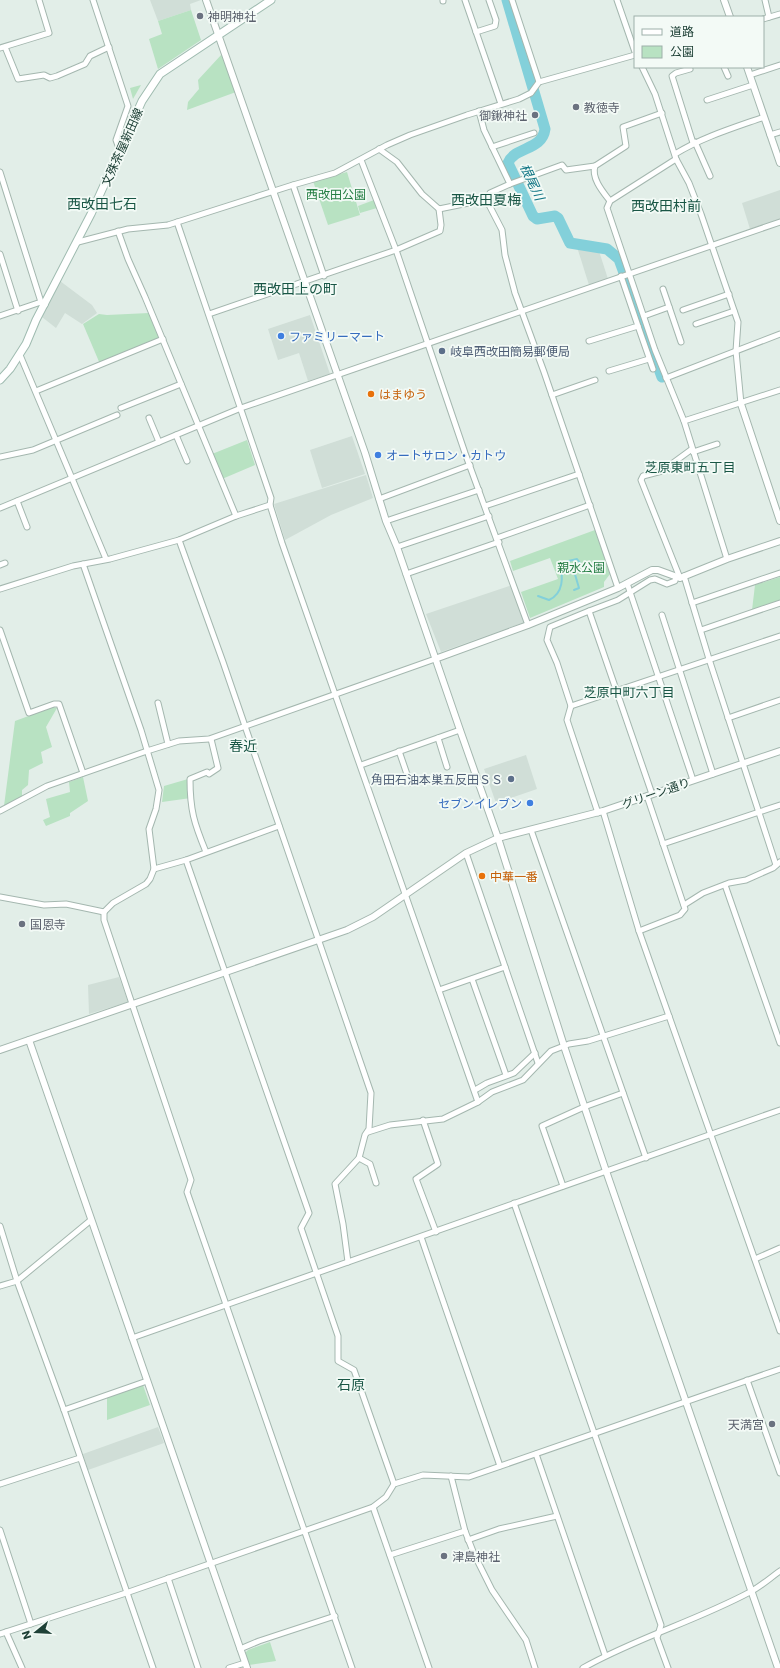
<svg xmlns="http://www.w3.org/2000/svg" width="780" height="1668" font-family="Poppins,'Noto Sans JP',sans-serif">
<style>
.built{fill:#d0ded7}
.green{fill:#b8e2c2}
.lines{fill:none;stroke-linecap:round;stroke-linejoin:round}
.stream{stroke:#83d0da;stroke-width:2}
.river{stroke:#83d0da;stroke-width:11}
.minor-casing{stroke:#a4b7af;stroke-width:7}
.tertiary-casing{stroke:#a4b7af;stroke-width:8}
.secondary-casing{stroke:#9fbbb0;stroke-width:9}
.minor{stroke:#fff;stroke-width:5}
.tertiary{stroke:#fff;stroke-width:6}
.secondary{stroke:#fff;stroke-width:7}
.worship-dot{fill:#6b7280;stroke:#f3faf6;stroke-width:1.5}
.shop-dot{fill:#3f7fe0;stroke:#f3faf6;stroke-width:1.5}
.service-dot{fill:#5c6f8a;stroke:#f3faf6;stroke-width:1.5}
.food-dot{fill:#e8710a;stroke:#f3faf6;stroke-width:1.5}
.labels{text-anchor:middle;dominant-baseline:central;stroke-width:3.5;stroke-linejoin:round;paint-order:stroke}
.worship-label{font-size:12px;fill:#5b616d;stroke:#f3faf6;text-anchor:start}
.street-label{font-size:12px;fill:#1f4137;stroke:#f3faf6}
.park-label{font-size:12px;fill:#247d43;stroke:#f3faf6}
.shop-label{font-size:12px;fill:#366cbe;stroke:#f3faf6;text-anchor:start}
.service-label{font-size:12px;fill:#4e5e75;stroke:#f3faf6;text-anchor:start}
.food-label{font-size:12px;fill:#c56008;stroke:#f3faf6;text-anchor:start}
.water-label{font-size:13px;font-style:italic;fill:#127685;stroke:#f3faf6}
.neighbourhood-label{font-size:13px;fill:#195645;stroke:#f3faf6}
.quarter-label{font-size:14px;fill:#195645;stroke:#f3faf6}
</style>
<rect width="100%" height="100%" fill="#e2eee8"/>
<!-- built -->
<g class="built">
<polygon points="150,0 201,0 190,4 191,10 158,21"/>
<polygon points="780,190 780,219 750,229 742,203"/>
<polygon points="577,247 598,248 608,279 589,285"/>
<polygon points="60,281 92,305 97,313 82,324 65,313 56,328 42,317"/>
<polygon points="310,315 330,374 308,381 299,353 278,360 268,329"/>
<polygon points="352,436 365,474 322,488 310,450"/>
<polygon points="366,475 373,498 331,515 285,540 274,504"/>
<polygon points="512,585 525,622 441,652 426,614"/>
<polygon points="526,755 537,789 496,803 484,769"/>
<polygon points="119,977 128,1002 89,1014 88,985"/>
<polygon points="158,1427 164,1443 88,1470 83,1454"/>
</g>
<!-- green -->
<g class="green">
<polygon points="191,10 201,40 158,69 149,39 162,34 158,21"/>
<polygon points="222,54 236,92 187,110 188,102 199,89 198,80"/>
<polygon points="141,85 133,99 130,88"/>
<polygon points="347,172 360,215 328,225 313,181"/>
<polygon points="374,200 377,208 360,213 358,206"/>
<polygon points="149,313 158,331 159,339 100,364 83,324 99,314 107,315"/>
<polygon points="247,440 255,465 222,479 212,454"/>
<polygon points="595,530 610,574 604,582 604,587 530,618 521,592 558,579 550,558 513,571 510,561"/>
<polygon points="780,577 780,600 752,610 755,585"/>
<polygon points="53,707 57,708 46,727 52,747 41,752 43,763 29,770 28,785 22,790 22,797 4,806 15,721"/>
<polygon points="83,777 88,801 70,813 70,816 46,826 43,820 50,817 46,799 70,792 69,782"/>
<polygon points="188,779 191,798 162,802 164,786"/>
<polygon points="143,1385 150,1405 107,1420 107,1397"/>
<polygon points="270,1642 276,1661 249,1665 245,1653 248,1650"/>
</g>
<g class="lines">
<!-- stream -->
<path class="stream" d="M538 596 549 600C564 593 563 577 560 563L577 559 580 563 574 571 579 588 574 590"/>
<!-- river -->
<path class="river" d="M507 0 545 129C542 151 515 146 508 163L533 216 537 219 555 216 558 218 570 243 607 249 619 259 662 377"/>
<defs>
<g id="minor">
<polyline points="93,0 128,106 116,140 120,151"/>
<polyline points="443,0 443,1"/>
<polyline points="465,0 501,104"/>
<polyline points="512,0 539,82"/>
<polyline points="617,0 635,52"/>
<polyline points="765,0 769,17"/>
<polyline points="763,19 780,14"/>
<polyline points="476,32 495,26 496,20 489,0"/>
<polyline points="5,47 18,79 44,75 50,78 57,76 85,64 90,56 109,47"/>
<polyline points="0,48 49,33 39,0"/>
<polyline points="642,67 655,94 676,159 689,183 701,214 738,322 736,351 741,404"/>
<polyline points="689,67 690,69 676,73 672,76 693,143"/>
<polyline points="724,67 728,76"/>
<polyline points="750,75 780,65"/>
<polyline points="707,100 753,85"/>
<polyline points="479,111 484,130 510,184 490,193 487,201 502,230 505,255 515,293 544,372 618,588"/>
<polyline points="770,135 780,132"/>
<polyline points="695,142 710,176"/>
<polyline points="492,147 534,133"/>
<polyline points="379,149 397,162 422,194 439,209 488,199"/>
<path d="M675 154C703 137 733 128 764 117"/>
<polyline points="676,159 610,201 607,208 655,350 684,421 727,559"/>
<polyline points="361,160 396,250 465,453 528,625"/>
<polyline points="0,172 41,302 45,305"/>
<polyline points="510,184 562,165 566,170 595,166"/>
<polyline points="293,185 324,276"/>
<path d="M610 201C603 192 591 178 595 166L626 146 623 127 662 113"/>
<polyline points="177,222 271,498 270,505 282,543 478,1102"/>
<polyline points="118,231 128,259 145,297 236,516"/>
<polyline points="78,242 128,229 168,225 293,185 335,173 387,145 410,135 467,115 519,99 531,93 539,82 635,55"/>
<polyline points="0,254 18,311"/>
<polyline points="663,289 681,342"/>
<polyline points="683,310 729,294"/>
<polyline points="209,314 396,250 440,231 441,225 439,209"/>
<polyline points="0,316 41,302"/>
<polyline points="644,316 669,307"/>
<polyline points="696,324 734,311"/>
<polyline points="638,326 653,369"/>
<polyline points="589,341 638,326 621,276"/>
<polyline points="20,355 106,559"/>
<polyline points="609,371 649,359"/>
<polyline points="666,378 780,334"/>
<polyline points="36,391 163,339"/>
<polyline points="552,395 595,380"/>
<polyline points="121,408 181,384"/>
<polyline points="149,418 159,442"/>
<polyline points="684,421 780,390"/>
<polyline points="176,435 187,461"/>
<polyline points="693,452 717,444"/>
<polyline points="0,457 33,450 117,415"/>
<polyline points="379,499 470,465"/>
<polyline points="17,501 27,527"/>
<polyline points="485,506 579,474"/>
<polyline points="0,508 241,408 780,222"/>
<polyline points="386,521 479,490"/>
<polyline points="497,538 590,505"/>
<polyline points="179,540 223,662 371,1093 369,1129 365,1135 359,1158 335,1184 343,1224 348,1262"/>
<polyline points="397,547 489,516"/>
<polyline points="83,564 141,730 159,790 156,809 149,829 154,869 150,879 146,884 113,903 104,912"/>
<polyline points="0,565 5,563"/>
<polyline points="406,574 499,542"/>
<polyline points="684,576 709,659 776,865"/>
<polyline points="680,578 641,480 643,476 662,471 692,449"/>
<polyline points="627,583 693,780"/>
<polyline points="0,589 73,566 110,559 179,540 236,516 270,505"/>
<polyline points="692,603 780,573"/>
<polyline points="589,611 550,627 547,640 557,663 571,706 567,720 598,813"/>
<polyline points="662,615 713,774"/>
<polyline points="0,630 29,713 54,704 59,704 83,773"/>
<polyline points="701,630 780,603"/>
<polyline points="158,703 168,744"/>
<polyline points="571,706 780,636"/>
<polyline points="728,718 780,700"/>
<polyline points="438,738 447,767"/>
<polyline points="399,751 410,783"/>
<polyline points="361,765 460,730"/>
<polyline points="652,794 589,611 618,600 650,580 655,579 667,584 675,581 676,577"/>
<polyline points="0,811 47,786 147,751 179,741 209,739 435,659"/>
<polyline points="603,811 639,931 780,1331"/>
<polyline points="531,830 646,1158"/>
<polyline points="663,844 780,805"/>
<path d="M206 852C194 823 190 810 190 779L207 772 209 774 218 768 211 739"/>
<polyline points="466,853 538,1063"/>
<polyline points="186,860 309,1213 301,1228 338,1336 338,1361 354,1370 394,1484"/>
<polyline points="154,869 186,860 279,826"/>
<polyline points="725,885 780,1043"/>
<polyline points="0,897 44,905 66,904 104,912"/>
<polyline points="684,905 703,893 729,883 746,880 773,868 780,862"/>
<polyline points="104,912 104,920 191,1180 187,1192 352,1668"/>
<polyline points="639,931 680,915 685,909 647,796"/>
<polyline points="472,979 506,1075"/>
<polyline points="439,990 505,967"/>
<polyline points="475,1090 487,1083 514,1073 535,1053"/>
<polyline points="423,1120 438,1164 416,1179 436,1232"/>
<polyline points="368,1132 390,1125 443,1119 478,1102 492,1092 523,1080 551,1051 569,1044 588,1041 669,1016"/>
<polyline points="359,1158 370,1164 376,1183"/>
<polyline points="563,1186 542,1126 584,1107 623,1093"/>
<polyline points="514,1203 661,1625 657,1638 668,1668"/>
<polyline points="0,1226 17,1281 64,1410 153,1668"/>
<polyline points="421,1237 500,1466"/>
<polyline points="755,1259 780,1248"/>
<polyline points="0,1286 17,1281 91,1220"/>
<polyline points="132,1338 780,1110"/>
<polyline points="747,1380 780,1473"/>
<polyline points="64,1410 147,1381"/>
<polyline points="536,1454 605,1655"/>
<polyline points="451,1476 465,1531 474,1554 492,1590 526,1640 535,1668"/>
<polyline points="0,1484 80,1458"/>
<polyline points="373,1507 429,1668"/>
<polyline points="0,1530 31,1624"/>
<polyline points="468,1540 499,1529 557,1516"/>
<polyline points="390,1555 465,1531"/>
<polyline points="168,1578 198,1668"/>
<polyline points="6,1632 22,1668"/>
<polyline points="0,1634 126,1593 373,1507 386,1497 394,1484 423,1475 469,1477 780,1369"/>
<polyline points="240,1649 259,1641 335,1616"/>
<polyline points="229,1668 245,1663"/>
<path d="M583 1668C636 1638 696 1621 750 1592 760 1587 770 1578 780 1571"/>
</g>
<g id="tertiary">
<polyline points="206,0 365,453 386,521 397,547 460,730 498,838 564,1046 606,1171 778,1668"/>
<polyline points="724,0 730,17"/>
<polyline points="747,67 780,163"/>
<polyline points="741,404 780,521"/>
<polyline points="435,659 528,625 618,588 652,570 658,570 680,578 727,559 780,541"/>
<polyline points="29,1040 247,1668"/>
<polyline points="0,1050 347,930 373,917 466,853 498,838 603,811 780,751"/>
</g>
<polyline id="secondary" points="0,380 10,369 26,344 36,320 91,214 142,101 160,74 271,0"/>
</defs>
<!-- minor casing -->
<use href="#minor" class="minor-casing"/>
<!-- tertiary casing -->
<use href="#tertiary" class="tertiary-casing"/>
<!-- secondary casing -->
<use href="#secondary" class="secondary-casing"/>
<!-- minor -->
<use href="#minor" class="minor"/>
<!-- tertiary -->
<use href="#tertiary" class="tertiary"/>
<!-- secondary -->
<use href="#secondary" class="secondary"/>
</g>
<!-- markers -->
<g class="worship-dot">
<circle cx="200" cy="16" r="4"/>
<circle cx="576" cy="107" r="4"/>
<circle cx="535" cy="115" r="4"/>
<circle cx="22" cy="924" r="4"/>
<circle cx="772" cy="1424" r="4"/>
<circle cx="444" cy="1556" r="4"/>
</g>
<g class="shop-dot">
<circle cx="281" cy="336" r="4"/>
<circle cx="378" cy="455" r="4"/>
<circle cx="530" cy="803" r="4"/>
</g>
<g class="service-dot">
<circle cx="442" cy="351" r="4"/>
<circle cx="511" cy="779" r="4"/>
</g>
<g class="food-dot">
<circle cx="371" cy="394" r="4"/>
<circle cx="482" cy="876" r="4"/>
</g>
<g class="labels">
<!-- worship labels -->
<g class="worship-label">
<text x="208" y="16">神明神社</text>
<text x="584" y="107">教徳寺</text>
<text x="527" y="115" text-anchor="end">御鍬神社</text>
<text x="30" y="924">国恩寺</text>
<text x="764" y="1424" text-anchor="end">天満宮</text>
<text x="452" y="1556">津島神社</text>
</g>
<!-- street labels -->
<g class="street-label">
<text transform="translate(122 147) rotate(-66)">文殊茶屋新田線</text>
<text transform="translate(656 793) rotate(-19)">グリーン通り</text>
</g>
<!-- park labels -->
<g class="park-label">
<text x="336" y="194">西改田公園</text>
<text x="581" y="567">親水公園</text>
</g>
<!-- shop labels -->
<g class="shop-label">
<text x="289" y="336">ファミリーマート</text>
<text x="386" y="455">オートサロン・カトウ</text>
<text x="522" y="803" text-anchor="end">セブンイレブン</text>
</g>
<!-- service labels -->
<g class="service-label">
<text x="450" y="351">岐阜西改田簡易郵便局</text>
<text x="503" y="779" text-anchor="end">角田石油本巣五反田ＳＳ</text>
</g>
<!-- food labels -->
<g class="food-label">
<text x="379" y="394">はまゆう</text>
<text x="490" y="876">中華一番</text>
</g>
<!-- water labels -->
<g class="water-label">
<text transform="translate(532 182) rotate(65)">根尾川</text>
</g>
<!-- neighbourhood labels -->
<g class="neighbourhood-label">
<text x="690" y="467">芝原東町五丁目</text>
<text x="629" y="692">芝原中町六丁目</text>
</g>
<!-- quarter labels -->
<g class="quarter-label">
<text x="486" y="200">西改田夏梅</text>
<text x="102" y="204">西改田七石</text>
<text x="666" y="206">西改田村前</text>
<text x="295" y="289">西改田上の町</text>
<text x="243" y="746">春近</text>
<text x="351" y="1385">石原</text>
</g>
</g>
<!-- legend -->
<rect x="634" y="16" width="130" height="52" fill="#f3faf6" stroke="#9eb0aa"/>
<rect x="642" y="29" width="20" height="6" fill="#ffffff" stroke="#9eb0aa"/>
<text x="670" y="36" font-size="12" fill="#1f4137">道路</text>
<rect x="642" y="46" width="20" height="12" fill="#b8e2c2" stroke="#9eb0aa"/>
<text x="670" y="56" font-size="12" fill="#1f4137">公園</text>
<!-- north arrow -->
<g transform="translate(36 1632) rotate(252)" stroke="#f3faf6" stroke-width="3" paint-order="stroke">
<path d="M0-3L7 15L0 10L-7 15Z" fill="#1f4137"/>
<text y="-6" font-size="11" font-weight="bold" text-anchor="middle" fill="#1f4137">N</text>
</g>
</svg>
